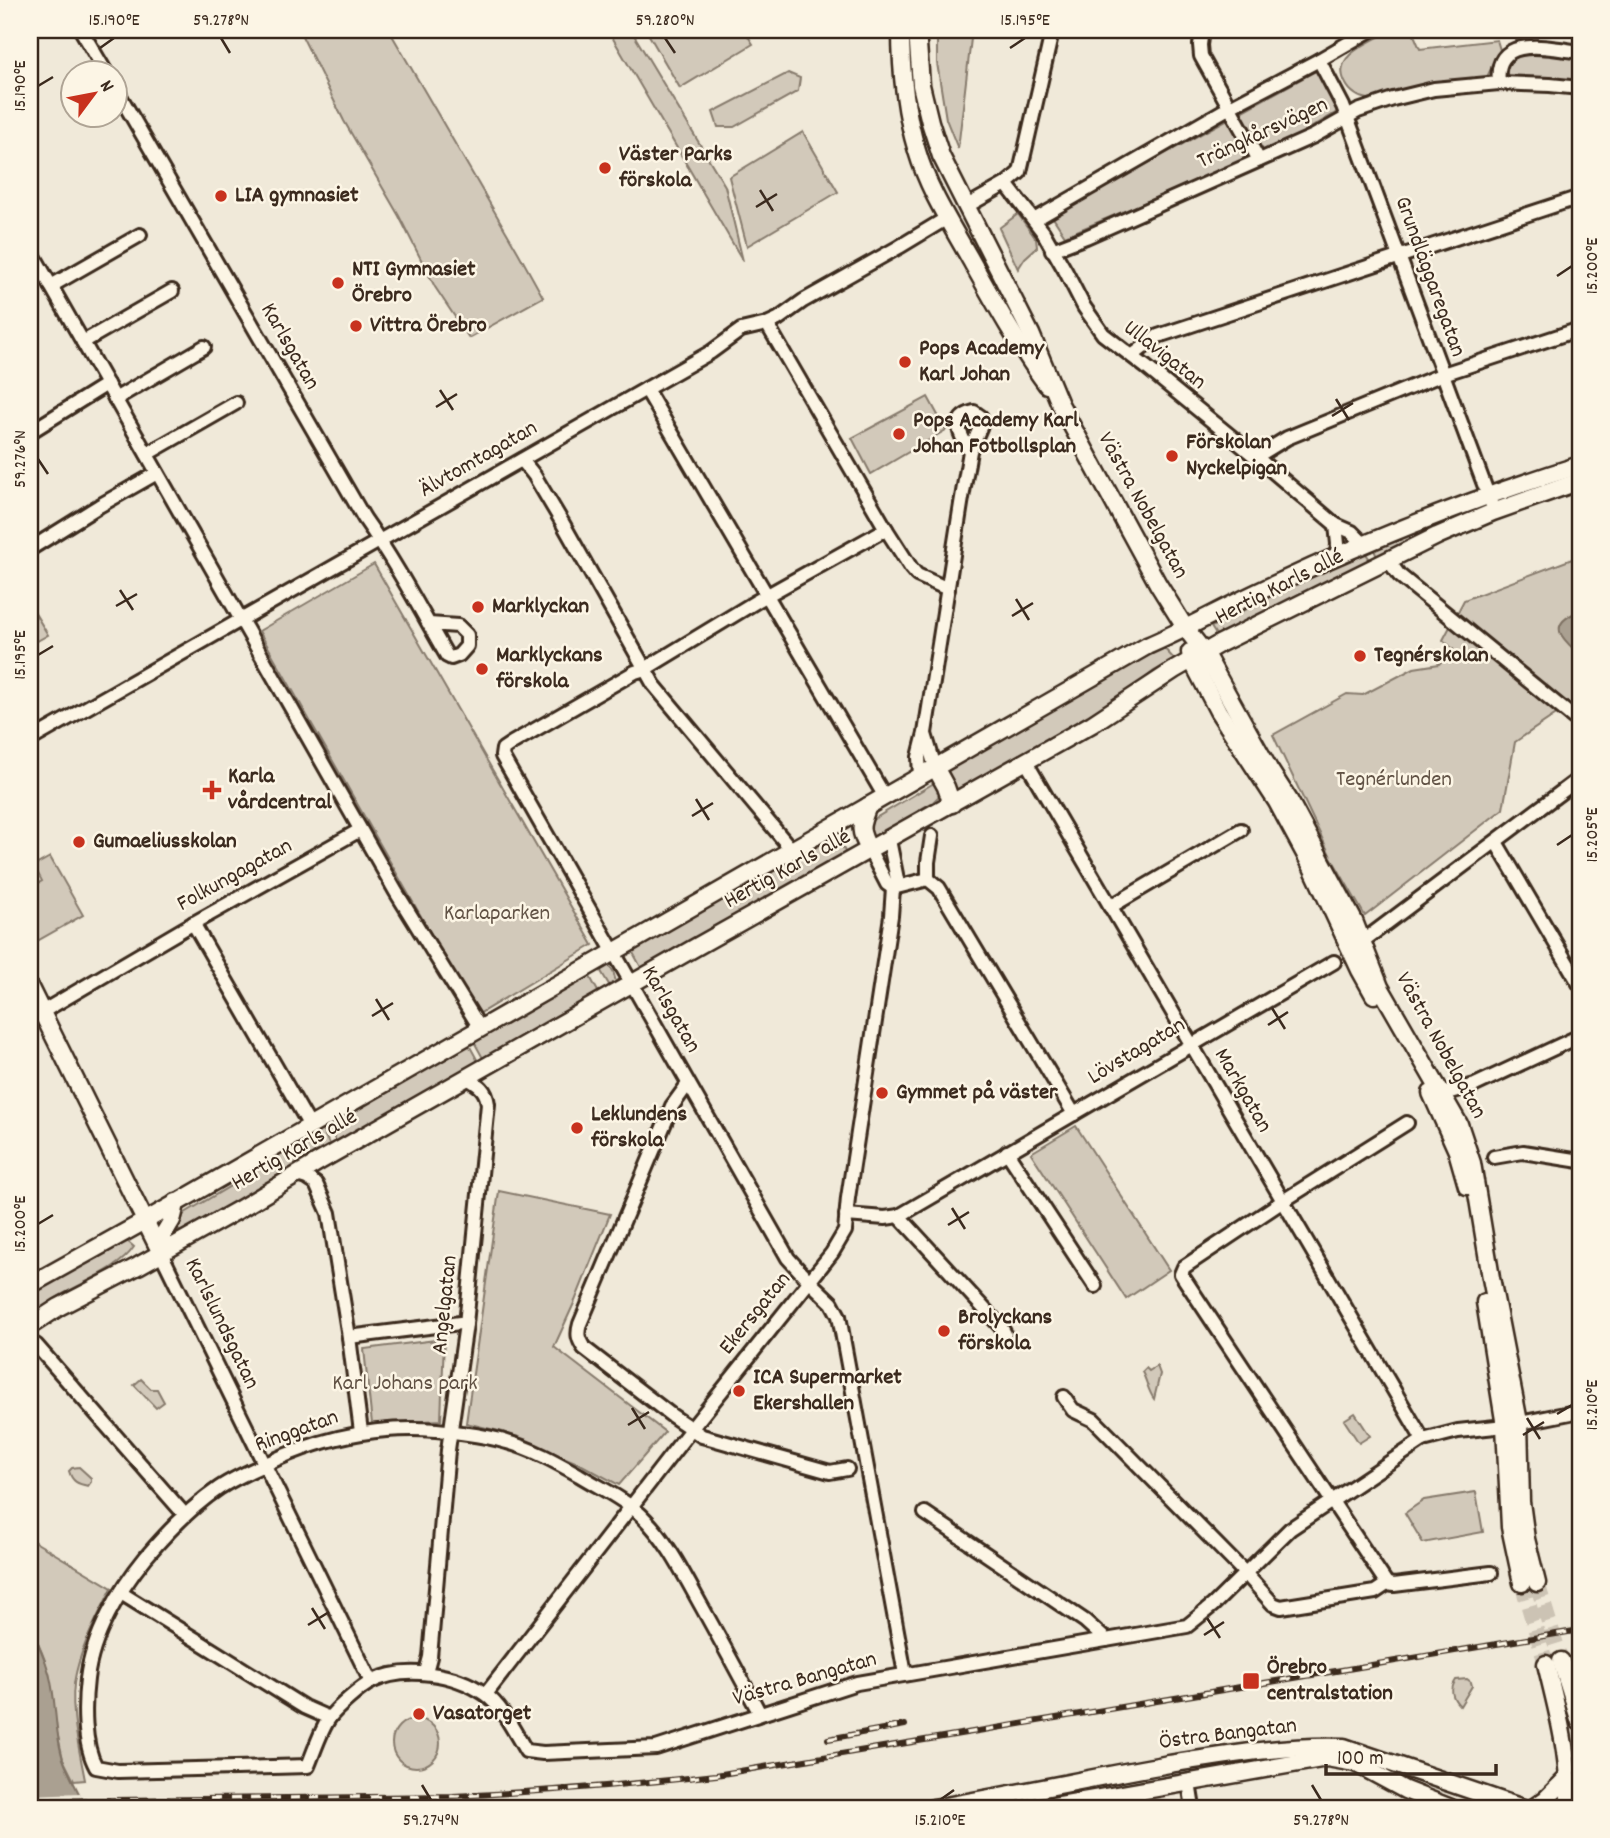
<svg xmlns="http://www.w3.org/2000/svg" width="1610" height="1838" font-family="Dekko,sans-serif">
<style>
.green{fill:#d2c9ba;stroke:#867a6c;stroke-width:2}
.water{fill:#aaa091;stroke:#7e7163;stroke-width:2}
.pier{fill:#f0e9d9}
.lines{fill:none;stroke-linecap:round;stroke-linejoin:round}
.major-tunnel{stroke:#ccc3b4;stroke-width:16;stroke-dasharray:16 8;stroke-linecap:butt}
.minor-casing{stroke:#3b2a1e;stroke-width:18}
.major-casing{stroke:#3b2a1e;stroke-width:21}
.minor{stroke:#fcf5e5;stroke-width:12}
.major{stroke:#fcf5e5;stroke-width:16}
.rail-casing{stroke:#3b2a1e;stroke-width:6}
.rail{stroke:#fcf5e5;stroke-width:3.5;stroke-dasharray:10;stroke-linecap:butt}
.ticks{fill:none;stroke:#3b2a1e;stroke-width:2.5}
.poi-dot{fill:#c8321e;stroke:#fcf5e5;stroke-width:2.5}
.labels{text-anchor:middle;dominant-baseline:central;stroke-width:5;stroke-linejoin:round;paint-order:stroke}
.street-label{font-size:23px;fill:#3b2a1e;stroke:#fcf5e5}
.poi-label{font-size:23px;font-weight:bold;fill:#3b2a1e;stroke:#fcf5e5;text-anchor:start}
.park-label{font-size:23px;fill:#615245;stroke:#fcf5e5}
.neatline{fill:none;stroke:#3b2a1e;stroke-width:2.5}
.ticks-label{font-size:18px;text-anchor:middle;fill:#3b2a1e}
</style>
<rect width="100%" height="100%" fill="#f0e9d9"/>
<filter id="ink" filterUnits="userSpaceOnUse"><feTurbulence type="fractalNoise" baseFrequency=".0143" numOctaves="2"/><feDisplacementMap in="SourceGraphic" scale="14" xChannelSelector="R" yChannelSelector="G"/><feConvolveMatrix kernelMatrix="1 2 1 2 8 2 1 2 1" color-interpolation-filters="sRGB"/></filter>
<g filter="url(#ink)">
<!-- green -->
<g class="green">
<polygon points="313,30 389,30 518,252 543,297 469,338 435,287 399,216 344,121 302,36"/>
<polygon points="608,30 631,30 725,186 743,261"/>
<polygon points="646,30 744,30 753,44 680,88"/>
<polygon points="937,30 972,30 958,149 946,119 937,63"/>
<path d="M1392 30H1412L1420 49 1497 40 1500 50 1486 79C1459 83 1432 86 1405 91 1393 93 1380 100 1368 99 1359 98 1350 92 1346 84 1329 55 1373 41 1392 30Z"/>
<polygon points="1517,54 1541,54 1580,59 1580,84 1509,78 1504,68 1509,57"/>
<polygon points="1319,69 1337,112 1284,144 1065,236 1052,216"/>
<polygon points="788,73 800,78 798,91 734,127 718,127 713,112"/>
<polygon points="803,132 838,192 747,246 729,177"/>
<polygon points="1018,214 1036,239 1037,247 1025,258 1018,269 999,228"/>
<polygon points="928,397 946,430 871,474 852,438"/>
<polygon points="1424,528 1428,530 1377,557 1373,547"/>
<polygon points="1364,551 1369,558 1368,561 1316,590 1218,638 1211,627 1341,560"/>
<polygon points="1580,556 1580,698 1515,742 1503,809 1365,916 1331,857 1273,735 1347,694 1363,695 1414,668 1439,664 1453,649 1443,640 1464,600"/>
<polygon points="374,564 593,945 477,1015 259,631"/>
<polygon points="30,605 48,635 30,645"/>
<polygon points="1162,646 1175,660 1154,671 1110,705 955,796 945,772 946,768"/>
<polygon points="934,783 938,784 940,792 938,797 933,802 919,810 914,817 876,840 871,838 868,827 869,822"/>
<polygon points="836,835 848,857 643,971 631,949"/>
<polygon points="50,857 83,915 30,945 30,888 42,881 34,866"/>
<polygon points="604,966 609,966 613,971 616,982 611,988 599,968"/>
<polygon points="589,975 600,995 484,1060 473,1040"/>
<polygon points="468,1043 479,1063 337,1145 328,1123"/>
<polygon points="1076,1126 1169,1270 1126,1299 1031,1153"/>
<polygon points="321,1127 331,1148 182,1234 175,1225 185,1213 269,1163 293,1143"/>
<polygon points="499,1191 610,1214 575,1301 554,1347 665,1432 619,1485 580,1464 503,1432 466,1423"/>
<path d="M126 1240 134 1247C119 1270 80 1283 56 1298 47 1304 39 1312 30 1318V1294Z"/>
<polygon points="444,1339 441,1420 372,1424 364,1349"/>
<path d="M1157 1366 1160 1374 1154 1399C1148 1391 1147 1381 1142 1372L1146 1368 1149 1371Z"/>
<polygon points="141,1379 151,1389 157,1389 164,1402 156,1408 134,1385"/>
<polygon points="1355,1413 1370,1436 1359,1443 1344,1420"/>
<path d="M79 1467 91 1478V1482L88 1486C78 1484 72 1482 69 1471L72 1468Z"/>
<polygon points="1476,1492 1483,1532 1423,1543 1405,1513 1424,1500"/>
<path d="M30 1539 112 1588C98 1615 83 1643 76 1673 68 1704 79 1748 85 1780L74 1781 63 1759 55 1723 53 1697 49 1673 38 1643 30 1629Z"/>
<path d="M1467 1679 1471 1682 1472 1686 1460 1706C1452 1698 1449 1690 1456 1680Z"/>
<circle cx="416" cy="1743" r="24"/>
</g>
<!-- water -->
<g class="water">
<path d="M1573 614 1580 616V655C1566 641 1546 628 1573 614Z"/>
<path d="M30 1629C38 1643 45 1658 49 1673 57 1702 54 1731 63 1759 69 1776 79 1792 86 1808H30Z"/>
</g>
<!-- pier -->
<polygon class="pier" points="80,1793 88,1808 30,1808 30,1795"/>
<g class="lines">
<!-- major-tunnel -->
<g class="major-tunnel">
<polyline points="1522,1583 1546,1664"/>
<polyline points="1537,1583 1561,1661"/>
</g>
<defs>
<g id="minor">
<polyline points="81,30 107,74"/>
<polyline points="1202,30 1200,45 1201,56 1259,160"/>
<polyline points="1319,60 1343,106 1491,503"/>
<path d="M1499 83C1493 33 1550 48 1580 52"/>
<path d="M116 89 364 518C395 562 420 609 447 656L451 658 459 655 467 646V635L458 626 429 624"/>
<polyline points="1006,184 1043,232 1066,272 1084,307 1103,334 1146,367 1256,457 1336,525 1352,532 1364,544"/>
<polyline points="967,206 1006,184 1020,172 1050,41 1051,30"/>
<polyline points="1034,220 1230,107 1319,60 1371,30"/>
<polyline points="30,249 396,892 480,1028"/>
<polyline points="1052,250 1086,237 1314,136 1358,111 1393,99 1434,89 1499,83 1550,85 1580,88"/>
<polyline points="51,286 140,235"/>
<polyline points="767,324 886,529 911,568 917,575 948,589"/>
<polyline points="83,342 172,291"/>
<polyline points="1132,356 1158,336 1580,197"/>
<polyline points="646,389 885,797"/>
<polyline points="115,399 204,347"/>
<polyline points="30,432 107,384"/>
<polyline points="147,454 236,403"/>
<polyline points="1256,457 1287,438 1443,374 1580,329"/>
<polyline points="522,460 534,475 562,522 654,685 792,850"/>
<polyline points="1336,525 1338,544 1337,556"/>
<polyline points="886,529 757,601 645,669 635,672 512,743 503,749 502,756 788,1258 809,1281 832,1303 839,1316 905,1674"/>
<polyline points="30,549 99,506 157,473"/>
<polyline points="1388,560 1399,575 1580,723"/>
<polyline points="925,734 935,767"/>
<polyline points="30,740 711,352 741,330 767,324 778,319 803,301 899,247 947,218"/>
<polyline points="1026,762 1423,1440"/>
<path d="M920 776 919 757 925 733 961 504 970 451 982 423 981 417 974 412C949 418 961 437 970 451"/>
<polyline points="1496,842 1580,985"/>
<polyline points="870,851 887,884 893,888"/>
<polyline points="928,879 928,862 932,836"/>
<polyline points="893,888 928,879 939,888 1074,1114"/>
<polyline points="1110,907 1241,830"/>
<polyline points="193,923 310,1126"/>
<polyline points="1363,941 1580,778"/>
<polyline points="30,1019 185,928 360,830"/>
<path d="M688 1084 672 1106 580 1324C577 1334 578 1339 584 1348L671 1415 702 1436 830 1472 847 1469"/>
<polyline points="1443,1094 1475,1085 1580,1036"/>
<polyline points="1007,1152 1095,1286"/>
<polyline points="1494,1157 1523,1152 1580,1161"/>
<polyline points="297,1175 307,1178 316,1184 329,1213 349,1337 361,1432"/>
<polyline points="846,1215 885,1218 899,1216 1334,962"/>
<polyline points="899,1216 1001,1327 1005,1334"/>
<polyline points="161,1253 371,1682"/>
<polyline points="349,1337 460,1323 466,1324"/>
<polyline points="36,1345 185,1515"/>
<polyline points="1064,1397 1073,1410 1094,1420 1246,1574 1273,1604 1281,1607 1375,1592 1387,1584 1394,1585 1491,1573"/>
<polyline points="925,1513 1085,1621 1106,1640"/>
<polyline points="1387,1584 1181,1274 1184,1267 1283,1201 1407,1123"/>
<polyline points="121,1593 304,1707 329,1718"/>
<path d="M426 1672 430 1657 448 1450 466 1324 488 1104C486 1089 479 1085 467 1078"/>
<polyline points="486,1694 692,1428 832,1253 845,1231 848,1198 891,916 893,888 897,879 889,840"/>
<path d="M760 1714C741 1678 722 1643 702 1607 684 1575 668 1541 641 1515 623 1498 600 1488 579 1475 556 1462 533 1449 507 1442 492 1437 476 1435 461 1433 392 1422 329 1434 266 1464 250 1471 234 1478 219 1488 191 1507 168 1531 146 1557 119 1590 92 1636 87 1679 84 1704 83 1744 96 1767L118 1771 308 1766C314 1752 321 1729 330 1717 337 1708 361 1687 371 1682 404 1665 455 1673 485 1694 502 1706 515 1733 526 1751L543 1753 656 1748 857 1683 1187 1626 1213 1605 1290 1529 1423 1440 1458 1431 1505 1426 1580 1411"/>
<polyline points="1189,1783 1193,1808"/>
</g>
<g id="major">
<path d="M901 30C901 70 905 112 917 151 928 189 950 223 969 257 993 300 1017 344 1047 385"/>
<polyline points="917,30 921,85 930,122 941,156 1031,334 1060,404 1158,584 1186,629 1204,652 1269,769 1289,800 1354,921 1380,987 1459,1124 1472,1163 1491,1278 1519,1422 1521,1502 1526,1539 1537,1583"/>
<polyline points="1190,652 1191,659 1218,711 1277,802 1312,867 1360,970 1374,995"/>
<polyline points="935,767 946,787 952,804"/>
<path d="M868 806C859 828 859 830 870 851"/>
<polyline points="30,988 161,1253"/>
<polyline points="1431,1093 1457,1151 1467,1186"/>
<path d="M161 1253C160 1236 164 1234 172 1220 174 1215 175 1208 176 1202"/>
<path d="M30 1285 145 1221 1147 646C1187 629 1223 608 1262 590 1366 541 1471 499 1580 465"/>
<polyline points="1485,1302 1505,1426 1510,1527 1522,1583"/>
<polyline points="30,1326 59,1307 138,1266 238,1210 320,1161 696,947 1092,724 1174,670 1219,644 1437,536 1493,512 1580,481"/>
<polyline points="1561,1661 1580,1722"/>
<path d="M1546 1664C1558 1712 1570 1759 1569 1808"/>
<path d="M933 1808C1012 1795 1090 1778 1169 1764 1227 1755 1285 1745 1344 1747L1523 1808"/>
<polyline points="1043,1808 1327,1758 1355,1763 1405,1790 1451,1808"/>
<polyline points="1533,1808 1546,1799 1568,1777"/>
</g>
</defs>
<!-- minor casing -->
<use href="#minor" class="minor-casing"/>
<!-- major casing -->
<use href="#major" class="major-casing"/>
<!-- minor -->
<use href="#minor" class="minor"/>
<!-- major -->
<use href="#major" class="major"/>
<defs>
<g id="rail">
<polyline points="828,1739 905,1725"/>
<path d="M30 1801 453 1796C541 1792 628 1785 716 1775L1580 1630"/>
</g>
</defs>
<!-- rail casing -->
<use href="#rail" class="rail-casing"/>
<!-- rail -->
<use href="#rail" class="rail"/>
</g>
</g>
<!-- ticks -->
<path class="ticks" d="M221 38 230 53M665 38 675 53M100 48 114 38M1010 48 1025 38M38 86 53 77M760 190 773 211M756 207 777 194M1557 276 1572 266M440 390 453 410M1336 399 1349 420M436 407 457 394M1332 416 1353 403M38 459 48 474M120 590 133 610M1016 599 1029 620M116 606 137 594M1012 616 1033 603M38 655 53 646M696 799 709 820M692 816 713 803M1557 845 1572 835M376 999 389 1020M1272 1008 1285 1029M372 1016 393 1003M1268 1025 1288 1012M952 1208 965 1229M38 1224 53 1215M948 1225 969 1212M632 1408 645 1429M1557 1414 1572 1405M1527 1418 1540 1439M628 1425 649 1412M1523 1435 1544 1422M312 1608 325 1629M1207 1618 1220 1638M308 1625 329 1612M1204 1635 1224 1622M422 1785 431 1800M1312 1785 1321 1800M940 1800 954 1790"/>
<!-- markers -->
<g class="poi-dot">
<circle cx="605" cy="168" r="7"/>
<circle cx="221" cy="196" r="7"/>
<circle cx="338" cy="283" r="7"/>
<circle cx="356" cy="326" r="7"/>
<circle cx="905" cy="362" r="7"/>
<circle cx="899" cy="434" r="7"/>
<circle cx="1172" cy="456" r="7"/>
<circle cx="478" cy="607" r="7"/>
<circle cx="1360" cy="656" r="7"/>
<circle cx="482" cy="669" r="7"/>
<path d="M208.5 779.5h7v7h7v7h-7v7h-7v-7h-7v-7h7z"/>
<circle cx="79" cy="842" r="7"/>
<circle cx="882" cy="1093" r="7"/>
<circle cx="577" cy="1128" r="7"/>
<circle cx="944" cy="1331" r="7"/>
<circle cx="739" cy="1391" r="7"/>
<rect x="1242" y="1672" width="18" height="18" rx="3.5"/>
<circle cx="419" cy="1714" r="7"/>
</g>
<g class="labels">
<!-- street labels -->
<g class="street-label">
<text transform="translate(1263 134) rotate(-25)">Trängkårsvägen</text>
<text transform="translate(1429 277) rotate(70)">Grundläggaregatan</text>
<text transform="translate(289 347) rotate(60)">Karlsgatan</text>
<text transform="translate(1164 356) rotate(38)">Ullavigatan</text>
<text transform="translate(479 460) rotate(-30)">Älvtomtagatan</text>
<text transform="translate(1142 506) rotate(61)">Västra Nobelgatan</text>
<text transform="translate(1280 588) rotate(-27)">Hertig Karls allé</text>
<text transform="translate(788 870) rotate(-29)">Hertig Karls allé</text>
<text transform="translate(235 876) rotate(-29)">Folkungagatan</text>
<text transform="translate(670 1010) rotate(60)">Karlsgatan</text>
<text transform="translate(1440 1046) rotate(61)">Västra Nobelgatan</text>
<text transform="translate(1137 1052) rotate(-31)">Lövstagatan</text>
<text transform="translate(1242 1091) rotate(60)">Markgatan</text>
<text transform="translate(295 1151) rotate(-30)">Hertig Karls allé</text>
<text transform="translate(446 1305) rotate(-84)">Angelgatan</text>
<text transform="translate(756 1314) rotate(-51)">Ekersgatan</text>
<text transform="translate(221 1324) rotate(64)">Karlslundsgatan</text>
<text transform="translate(297 1432) rotate(-20)">Ringgatan</text>
<text transform="translate(805 1680) rotate(-16)">Västra Bangatan</text>
<text transform="translate(1228 1735) rotate(-7)">Östra Bangatan</text>
</g>
<!-- poi labels -->
<g class="poi-label">
<text x="619" y="155">Väster Parks<tspan x="619" dy="26">förskola</tspan></text>
<text x="235" y="196">LIA gymnasiet</text>
<text x="352" y="270">NTI Gymnasiet<tspan x="352" dy="26">Örebro</tspan></text>
<text x="370" y="326">Vittra Örebro</text>
<text x="919" y="349">Pops Academy<tspan x="919" dy="26">Karl Johan</tspan></text>
<text x="913" y="421">Pops Academy Karl<tspan x="913" dy="26">Johan Fotbollsplan</tspan></text>
<text x="1186" y="443">Förskolan<tspan x="1186" dy="26">Nyckelpigan</tspan></text>
<text x="492" y="607">Marklyckan</text>
<text x="496" y="656">Marklyckans<tspan x="496" dy="26">förskola</tspan></text>
<text x="1374" y="656">Tegnérskolan</text>
<text x="228" y="777">Karla<tspan x="228" dy="26">vårdcentral</tspan></text>
<text x="93" y="842">Gumaeliusskolan</text>
<text x="896" y="1093">Gymmet på väster</text>
<text x="591" y="1115">Leklundens<tspan x="591" dy="26">förskola</tspan></text>
<text x="958" y="1318">Brolyckans<tspan x="958" dy="26">förskola</tspan></text>
<text x="753" y="1378">ICA Supermarket<tspan x="753" dy="26">Ekershallen</tspan></text>
<text x="1267" y="1668">Örebro<tspan x="1267" dy="26">centralstation</tspan></text>
<text x="433" y="1714">Vasatorget</text>
</g>
<!-- park labels -->
<g class="park-label">
<text x="1394" y="780">Tegnérlunden</text>
<text x="497" y="914">Karlaparken</text>
<text x="405" y="1384">Karl Johans park</text>
</g>
</g>
<!-- margin -->
<rect width="1610" height="1838" fill="none" stroke="#fcf5e5" stroke-width="77"/>
<!-- north arrow -->
<g transform="translate(94 94) rotate(58)"><circle r="33" fill="#fcf5e5" stroke="#afa495" stroke-width="2"/>
<path d="M0-5L12 26L0 18L-12 26Z" fill="#c8321e"/>
<text y="-10" font-size="19" font-weight="bold" text-anchor="middle" fill="#3b2a1e">N</text>
</g>
<!-- scale -->
<path d="M1326 1764v10h170v-10" fill="none" stroke="#3b2a1e" stroke-width="3.5"/>
<text x="1337" y="1764" font-size="21" fill="#3b2a1e" stroke="#fcf5e5" stroke-width="5" paint-order="stroke">100 m</text>
<rect x="38" y="38" width="1534" height="1762" class="neatline"/>
<g class="ticks-label">
<text x="114" y="25">15.190°E</text>
<text x="221" y="25">59.278°N</text>
<text x="665" y="25">59.280°N</text>
<text x="1025" y="25">15.195°E</text>
<text transform="translate(19 86) rotate(-90)" y="6">15.190°E</text>
<text transform="translate(1591 266) rotate(-90)" y="6">15.200°E</text>
<text transform="translate(19 459) rotate(-90)" y="6">59.276°N</text>
<text transform="translate(19 655) rotate(-90)" y="6">15.195°E</text>
<text transform="translate(1591 835) rotate(-90)" y="6">15.205°E</text>
<text transform="translate(19 1224) rotate(-90)" y="6">15.200°E</text>
<text transform="translate(1591 1405) rotate(-90)" y="6">15.210°E</text>
<text x="431" y="1825">59.274°N</text>
<text x="940" y="1825">15.210°E</text>
<text x="1321" y="1825">59.278°N</text>
</g>
</svg>
